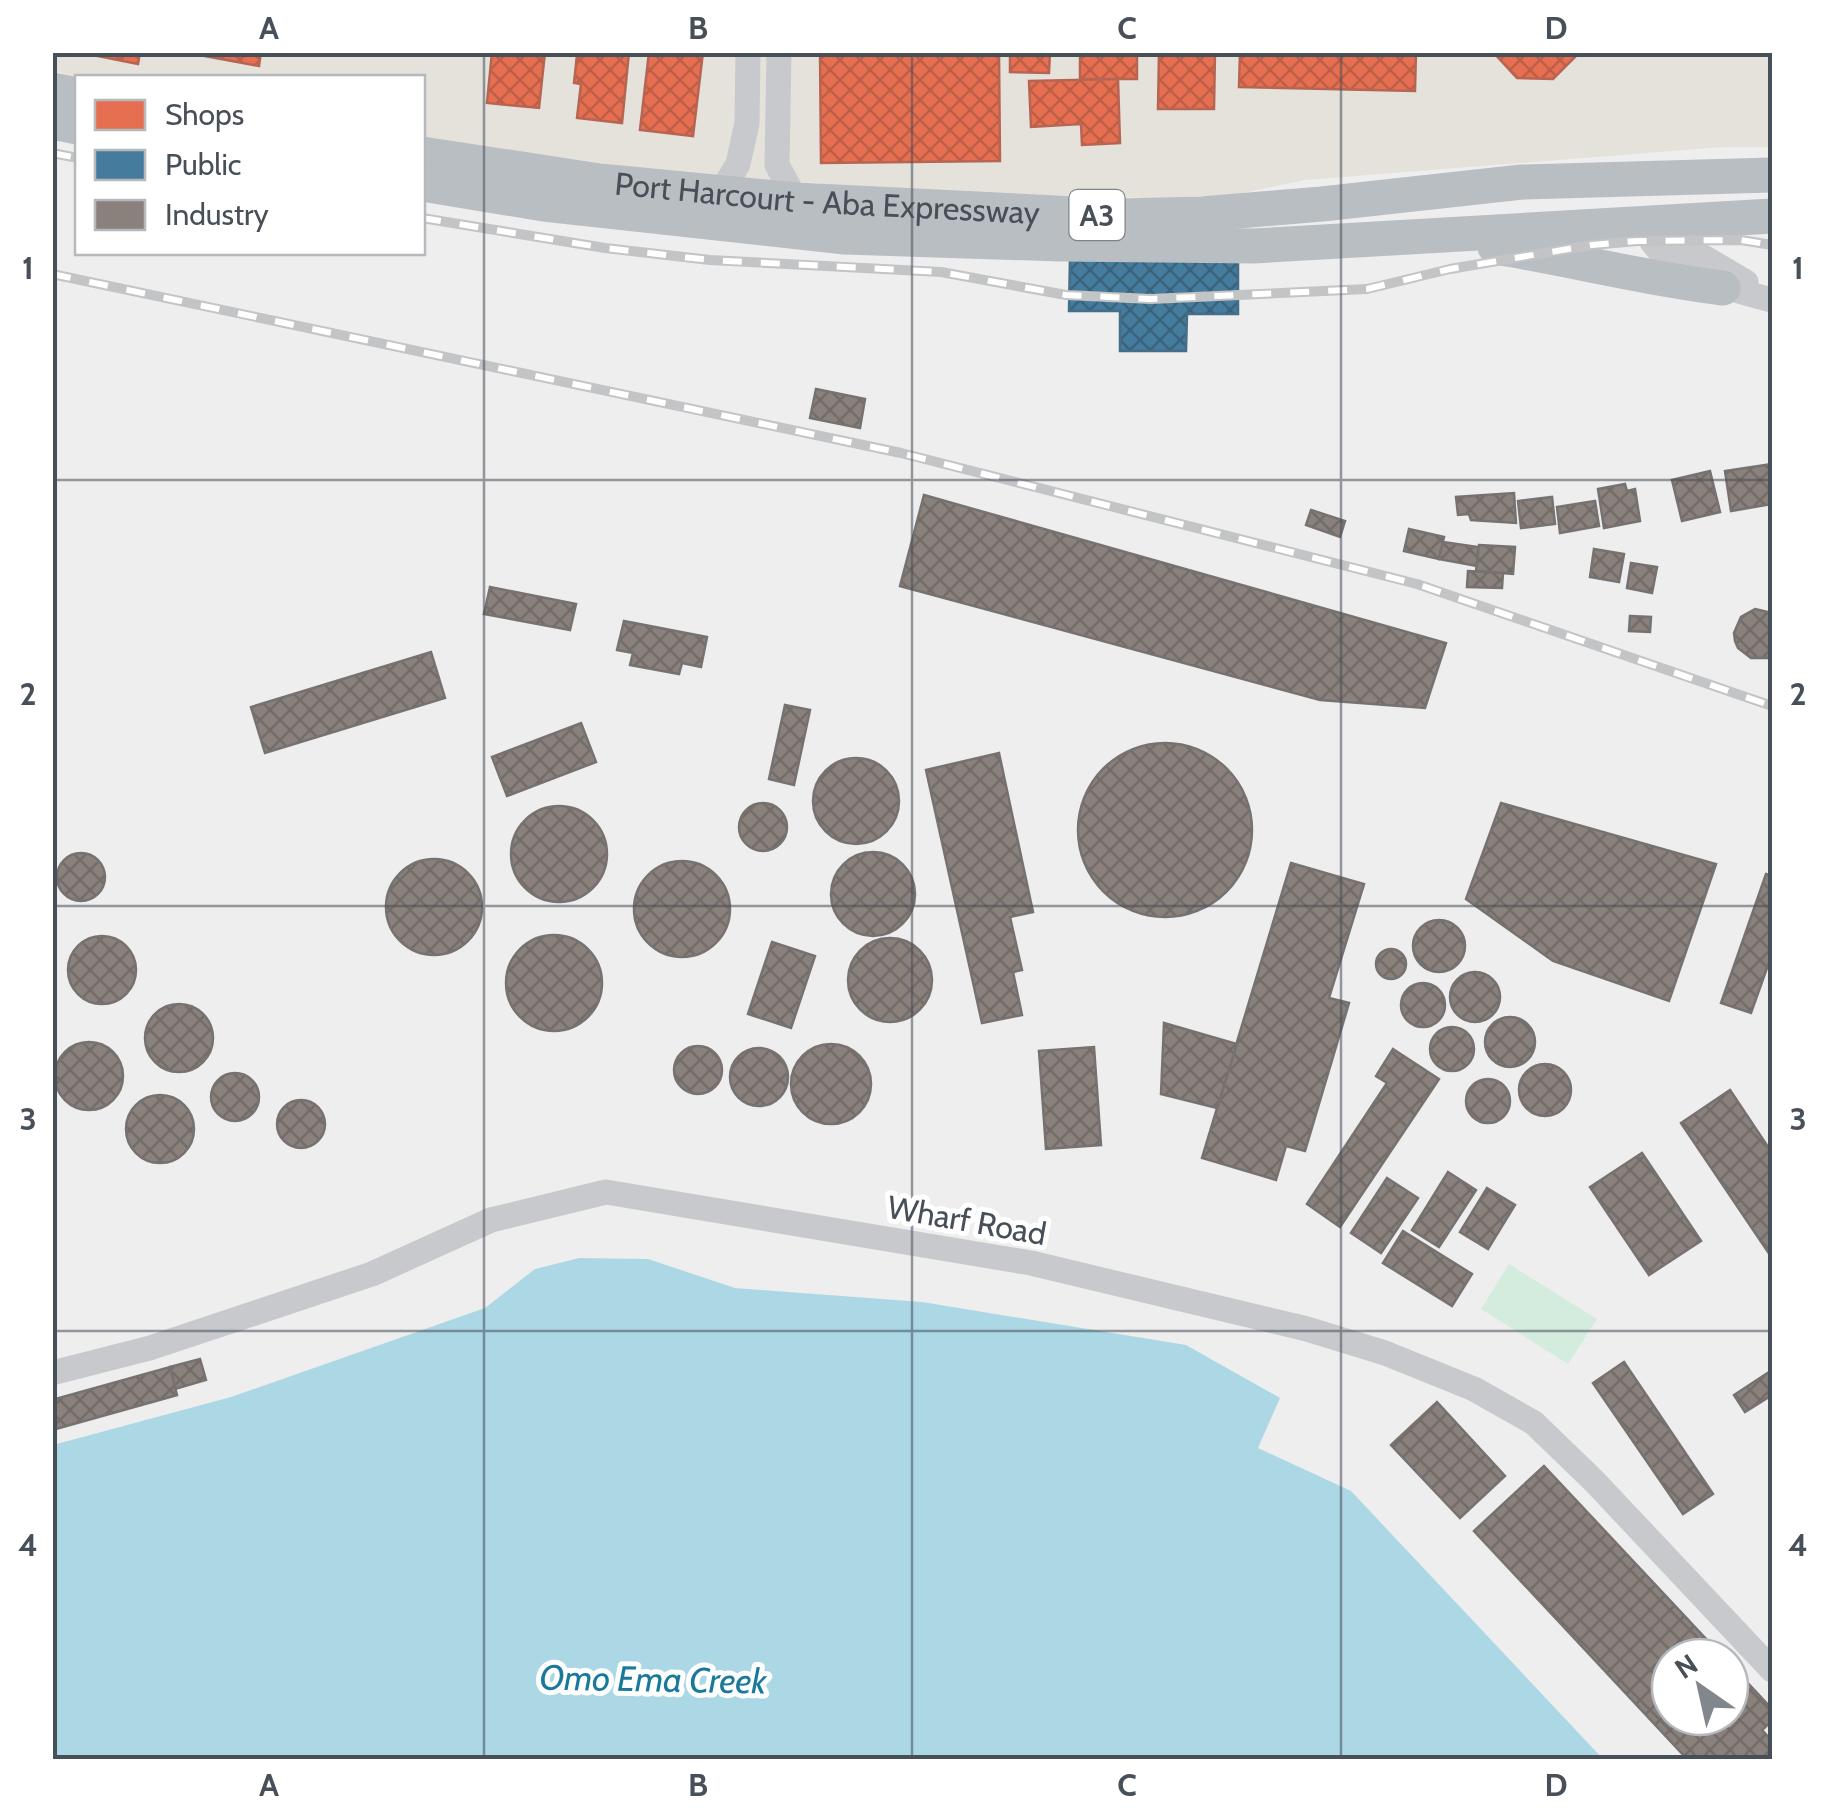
<svg xmlns="http://www.w3.org/2000/svg" width="1825" height="1812" font-family="Cabin,sans-serif">
<style>
.commercial{fill:#e4e2db}
.green{fill:#d4ecde}
.water{fill:#acd8e6}
.shops{fill:url(#shops-cross-hatch);stroke:#b76553;stroke-width:2.5}
.public{fill:url(#public-cross-hatch);stroke:#466e88;stroke-width:2.5}
.industry{fill:url(#industry-cross-hatch);stroke:#767271;stroke-width:2.5}
.lines{fill:none;stroke-linecap:round;stroke-linejoin:round}
.minor{stroke:#c8c9cc;stroke-width:25}
.highway{stroke:#b9bec2;stroke-width:35}
.rail-casing{stroke:#c3c4c6;stroke-width:10}
.rail{stroke:#fff;stroke-width:6;stroke-dasharray:19;stroke-linecap:butt}
.grid{fill:none;stroke:#474f58;stroke-width:2.5;stroke-opacity:0.55}
.labels{text-anchor:middle;dominant-baseline:central;stroke-width:10;stroke-linejoin:round;paint-order:stroke}
.shield{fill:#fff;stroke:#7e848a;stroke-width:2.5}
.shield-label{font-size:30px;font-weight:bold;fill:#474f58}
.street-label{font-size:32px;fill:#474f58;stroke:#fff}
.water-label{font-size:35px;font-style:italic;fill:#18799a;stroke:#fff}
.neatline{fill:none;stroke:#474f58;stroke-width:4}
.grid-label{font-size:32px;text-anchor:middle;font-weight:bold;fill:#474f58}
</style>
<defs>
<pattern id="shops-cross-hatch" width="8" height="8" patternUnits="userSpaceOnUse" patternTransform="scale(2.5)"><rect width="8" height="8" fill="#e76f51"/><path d="M0 0l8 8M0 8l8-8" fill="none" stroke="#bd5e46"/></pattern>
<pattern id="public-cross-hatch" width="8" height="8" patternUnits="userSpaceOnUse" patternTransform="scale(2.5)"><rect width="8" height="8" fill="#457b9d"/><path d="M0 0l8 8M0 8l8-8" fill="none" stroke="#39627c"/></pattern>
<pattern id="industry-cross-hatch" width="8" height="8" patternUnits="userSpaceOnUse" patternTransform="scale(2.5)"><rect width="8" height="8" fill="#8a817c"/><path d="M0 0l8 8M0 8l8-8" fill="none" stroke="#736c68"/></pattern>
</defs>
<rect width="100%" height="100%" fill="#eee"/>
<!-- commercial -->
<polygon class="commercial" points="53,52 1772,52 1772,147 1723,147 1305,180 1233,195 1152,198 857,190 818,183 701,177 423,138 422,78 82,78 53,71"/>
<!-- green -->
<polygon class="green" points="1509,1264 1597,1319 1568,1364 1481,1309"/>
<!-- water -->
<polygon class="water" points="579,1258 648,1259 735,1288 922,1302 1186,1345 1280,1398 1258,1448 1351,1491 1603,1759 53,1759 53,1445 231,1397 485,1308 535,1269"/>
<!-- shops -->
<g class="shops">
<polygon points="78,52 140,52 138,64"/>
<polygon points="183,52 261,52 259,66"/>
<polygon points="492,52 545,52 539,108 487,103"/>
<polygon points="586,52 629,52 622,123 577,118 581,84 574,83 577,55 585,56"/>
<polygon points="649,52 703,52 693,136 640,130"/>
<polygon points="820,52 999,52 1000,161 821,163"/>
<polygon points="1010,52 1050,52 1049,73 1010,72"/>
<rect x="1080" y="52" width="57" height="27"/>
<polygon points="1159,52 1215,52 1214,109 1158,109"/>
<polygon points="1240,52 1416,52 1415,91 1239,87"/>
<polygon points="1493,52 1580,52 1553,79 1517,78"/>
<polygon points="1118,79 1120,143 1082,145 1081,124 1031,127 1029,81"/>
</g>
<!-- public -->
<polygon class="public" points="1070,258 1238,258 1238,314 1187,314 1186,351 1120,351 1120,311 1069,311"/>
<!-- industry -->
<g class="industry">
<polygon points="816,389 865,399 860,428 810,418"/>
<polygon points="1772,464 1772,504 1731,511 1725,471"/>
<polygon points="1710,471 1720,512 1682,521 1672,480"/>
<polygon points="1625,484 1627,491 1635,489 1640,521 1604,528 1598,489"/>
<polygon points="1514,493 1516,523 1471,520 1469,514 1458,515 1456,497"/>
<polygon points="924,495 1446,643 1425,708 1320,700 900,586"/>
<polygon points="1552,497 1555,524 1521,528 1518,501"/>
<polygon points="1595,501 1599,526 1560,533 1557,507"/>
<polygon points="1311,510 1345,521 1340,537 1306,525"/>
<polygon points="1409,529 1444,537 1439,559 1404,551"/>
<polygon points="1443,542 1478,547 1477,566 1439,559"/>
<polygon points="1479,545 1515,547 1513,574 1476,571"/>
<polygon points="1594,549 1624,554 1619,582 1590,577"/>
<polygon points="1631,563 1657,567 1652,593 1627,588"/>
<polygon points="1468,571 1503,573 1502,588 1467,587"/>
<polygon points="490,587 576,604 570,630 484,614"/>
<polygon points="1755,609 1772,613 1772,655 1768,658 1751,658 1738,648 1735,641 1734,633 1741,617"/>
<polygon points="1630,616 1651,617 1650,632 1629,631"/>
<polygon points="624,621 707,637 701,667 682,663 679,674 630,665 633,653 617,650"/>
<polygon points="431,652 445,698 265,753 251,707"/>
<polygon points="785,705 810,710 794,785 769,779"/>
<polygon points="581,723 596,762 507,796 492,757"/>
<circle cx="1165" cy="830" r="87"/>
<polygon points="999,753 1033,912 1010,917 1022,970 1013,972 1022,1015 982,1023 926,770"/>
<circle cx="856" cy="801" r="43"/>
<circle cx="763" cy="827" r="24"/>
<polygon points="1501,803 1716,864 1669,1001 1553,961 1466,899"/>
<circle cx="559" cy="854" r="48"/>
<circle cx="873" cy="894" r="42"/>
<circle cx="81" cy="877" r="24"/>
<circle cx="434" cy="907" r="48"/>
<circle cx="682" cy="909" r="48"/>
<polygon points="1291,863 1364,884 1329,998 1349,1003 1305,1151 1286,1146 1276,1180 1202,1158"/>
<polygon points="1766,874 1772,876 1772,954 1751,1013 1721,1003"/>
<circle cx="1439" cy="946" r="26"/>
<circle cx="554" cy="983" r="48"/>
<circle cx="102" cy="970" r="34"/>
<circle cx="890" cy="980" r="42"/>
<polygon points="772,942 815,956 791,1028 748,1014"/>
<circle cx="1391" cy="964" r="15"/>
<circle cx="1475" cy="997" r="25"/>
<circle cx="1423" cy="1005" r="22"/>
<circle cx="179" cy="1038" r="34"/>
<circle cx="1510" cy="1042" r="25"/>
<polygon points="1164,1023 1237,1044 1217,1108 1161,1094"/>
<circle cx="1452" cy="1049" r="22"/>
<circle cx="89" cy="1076" r="34"/>
<circle cx="831" cy="1084" r="40"/>
<circle cx="698" cy="1070" r="24"/>
<polygon points="1094,1047 1101,1145 1046,1149 1039,1051"/>
<circle cx="759" cy="1077" r="29"/>
<polygon points="1393,1049 1439,1079 1340,1227 1307,1204 1387,1083 1376,1076"/>
<circle cx="1545" cy="1090" r="26"/>
<circle cx="235" cy="1097" r="24"/>
<circle cx="1488" cy="1101" r="22"/>
<polygon points="1730,1090 1772,1153 1772,1258 1681,1123"/>
<circle cx="160" cy="1129" r="34"/>
<circle cx="301" cy="1124" r="24"/>
<polygon points="1642,1153 1701,1241 1649,1275 1590,1187"/>
<polygon points="1448,1172 1476,1190 1439,1247 1412,1230"/>
<polygon points="1387,1178 1418,1198 1381,1253 1351,1233"/>
<polygon points="1487,1188 1515,1205 1488,1249 1460,1232"/>
<polygon points="1403,1231 1472,1274 1452,1306 1383,1263"/>
<polygon points="200,1359 206,1380 175,1389 170,1367"/>
<polygon points="1624,1362 1713,1494 1683,1514 1593,1383"/>
<polygon points="170,1367 177,1395 52,1430 52,1400"/>
<polygon points="1772,1370 1772,1395 1745,1412 1734,1395"/>
<polygon points="1437,1402 1505,1476 1460,1518 1391,1445"/>
<polygon points="1544,1466 1723,1657 1670,1657 1670,1717 1730,1717 1730,1664 1772,1709 1772,1721 1762,1730 1772,1741 1772,1760 1688,1760 1474,1531"/>
</g>
<g class="lines">
<!-- minor -->
<g class="minor">
<polyline points="779,52 777,165 796,200"/>
<polyline points="721,192 738,164 747,123 748,52"/>
<path d="M1644 223C1653 270 1732 290 1772 300"/>
<polyline points="1647,224 1746,282"/>
<polyline points="52,1373 150,1348 372,1274 491,1220 606,1192 1031,1263 1307,1329 1385,1353 1474,1389 1534,1423 1594,1481 1772,1670"/>
</g>
<!-- highway -->
<g class="highway">
<polyline points="52,90 78,95"/>
<polyline points="52,122 78,127"/>
<path id="s1" d="M422 154 600 181 796 200 1119 216 1202 214 1322 204 1522 182 1772 175"/>
<polyline points="422,184 544,204 845,237 1060,244 1254,246 1772,216"/>
<path d="M1495 247C1571 259 1646 279 1723 288"/>
</g>
<defs>
<g id="rail">
<polyline points="52,153 78,158"/>
<polyline points="422,218 605,248 710,260 941,272 1066,295 1151,299 1367,289 1450,269 1592,245 1637,241 1741,240 1772,245"/>
<polyline points="52,274 901,453 1417,584 1772,706"/>
</g>
</defs>
<!-- rail casing -->
<use href="#rail" class="rail-casing"/>
<!-- rail -->
<use href="#rail" class="rail"/>
</g>
<!-- grid -->
<path class="grid" d="M484 52V1760M912 52V1760M1341 52V1760M52 480H1772M52 906H1772M52 1331H1772"/>
<g class="labels">
<!-- shield labels -->
<rect class="shield" x="1069.5" y="190" width="55" height="50" rx="8"/>
<g class="shield-label">
<text x="1097" y="215">A3</text>
</g>
<!-- street labels -->
<g class="street-label">
<text stroke="none"><textPath href="#s1" startOffset="408">Port Harcourt - Aba Expressway</textPath></text>
<text transform="translate(967 1220) rotate(10)">Wharf Road</text>
</g>
<!-- water labels -->
<g class="water-label">
<text transform="translate(653 1679) rotate(1)">Omo Ema Creek</text>
</g>
</g>
<!-- border -->
<rect width="1825" height="1812" fill="none" stroke="#ffffff" stroke-width="110"/>
<!-- legend -->
<rect x="75" y="75" width="350" height="180" fill="#ffffff" stroke="#b5b9bc" stroke-width="2.5"/>
<rect x="95" y="100" width="50" height="30" fill="#e76f51" stroke="#b5b9bc" stroke-width="2.5"/>
<text x="165" y="125" font-size="30" fill="#474f58">Shops</text>
<rect x="95" y="150" width="50" height="30" fill="#457b9d" stroke="#b5b9bc" stroke-width="2.5"/>
<text x="165" y="175" font-size="30" fill="#474f58">Public</text>
<rect x="95" y="200" width="50" height="30" fill="#8a817c" stroke="#b5b9bc" stroke-width="2.5"/>
<text x="165" y="225" font-size="30" fill="#474f58">Industry</text>
<!-- north arrow -->
<g transform="translate(1700 1687) rotate(326)"><circle r="48" fill="#ffffff" stroke="#b5b9bc" stroke-width="2.5"/>
<path d="M0-8L18 38L0 25L-18 38Z" fill="#81878c"/>
<text y="-15" font-size="28" font-weight="bold" text-anchor="middle" fill="#474f58">N</text>
</g>
<rect x="55" y="55" width="1715" height="1702" class="neatline"/>
<g class="grid-label">
<text x="269" y="39">A</text>
<text x="698" y="39">B</text>
<text x="1127" y="39">C</text>
<text x="1556" y="39">D</text>
<text x="28" y="279">1</text>
<text x="1798" y="279">1</text>
<text x="28" y="705">2</text>
<text x="1798" y="705">2</text>
<text x="28" y="1130">3</text>
<text x="1798" y="1130">3</text>
<text x="28" y="1556">4</text>
<text x="1798" y="1556">4</text>
<text x="269" y="1796">A</text>
<text x="698" y="1796">B</text>
<text x="1127" y="1796">C</text>
<text x="1556" y="1796">D</text>
</g>
</svg>
